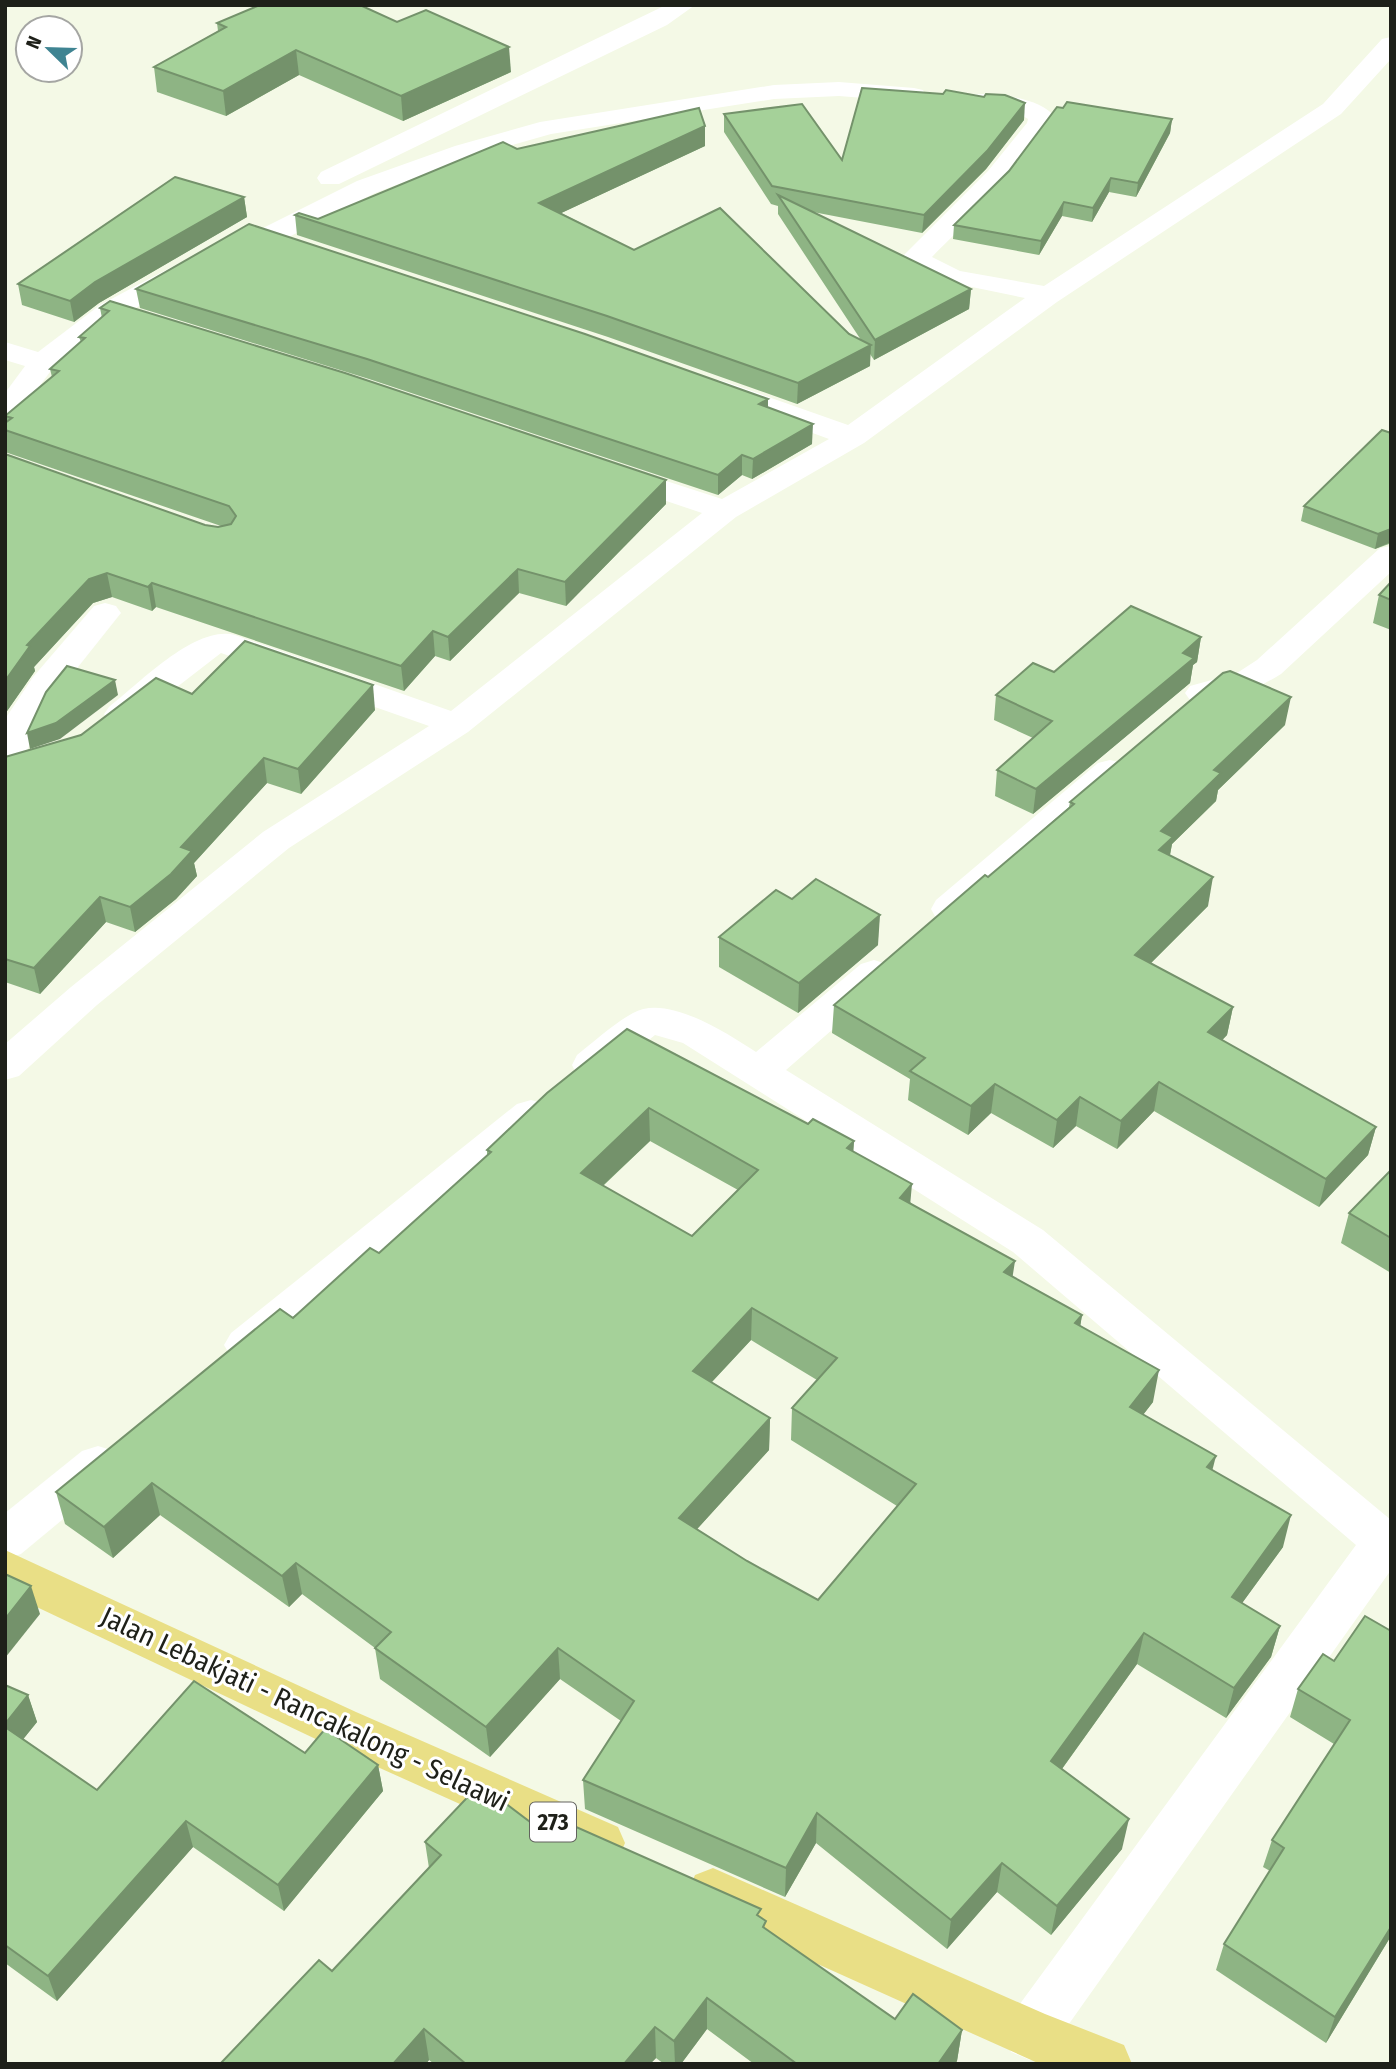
<svg xmlns="http://www.w3.org/2000/svg" width="1396" height="2069" font-family="'Fira Sans Condensed',sans-serif">
<style>
.lines{fill:none;stroke-linecap:round;stroke-linejoin:round}
.minor{fill:#fff;fill-rule:evenodd}
.primary{fill:#e9df86;fill-rule:evenodd}
.wall{fill:#8eb484;fill-rule:evenodd}
.shaded-wall{fill:#74926b}
.building{fill:#a5d199;stroke:#74926b;stroke-width:2;fill-rule:evenodd}
.labels{text-anchor:middle;dominant-baseline:central;stroke-width:6;stroke-linejoin:round;paint-order:stroke}
.shield{fill:#fff;stroke:#62635e;stroke-width:2}
.shield-label{font-size:23px;font-weight:bold;fill:#1e2019}
.near-street-label{font-size:28px;fill:#1e2019;stroke:#fff}
</style>
<rect width="100%" height="100%" fill="#f4f9e6"/>
<g class="lines">
<!-- minor -->
<g class="minor">
<polygon points="666,5 695,5 667,25 339,184 321,184 317,178 321,172"/>
<path d="M1391 37V59L1341 114 1057 302 864 443 736 517 468 732 289 848 97 1005 19 1076 5 1080V1044L71 987 263 832 429 726 221 653 133 721 121 725 109 721 104 714 109 707C140 683 195 625 235 635L451 711 702 513 607 481 603 475 607 469 618 466 629 469 722 499 829 439 709 395 704 389 709 383 719 380 729 383 848 425 1025 298 928 278 915 271 903 256 988 171 1027 123 1028 119 1020 114 964 106 961 101 964 96C985 90 1040 97 1054 116 1045 151 960 228 932 257L960 271 1044 286 1323 104 1382 39Z"/>
<polygon points="839,82 914,88 923,90 926,95 923,100 914,102 839,96 774,99 551,134 473,156 375,193 277,243 257,243 254,237 257,231 357,181 455,146 540,122 774,85"/>
<polygon points="183,261 193,263 197,269 193,275 120,317 53,368 15,419 5,422 5,393 25,366 5,360 5,342 38,352 100,305"/>
<path d="M1391 546V572L1281 674C1257 689 1218 707 1190 700L1185 693 1190 686 1237 673 1257 660 1380 548Z"/>
<polygon points="105,603 116,606 121,613 47,706 17,773 5,776 5,719 33,677 94,606"/>
<polygon points="1110,760 1122,763 1127,771 1122,779 962,918 949,921 936,918 931,909 936,900 1098,763"/>
<path d="M874 960 887 964 893 973 887 982 786 1070 1043 1230 1391 1520V1570L1049 2052 1030 2060 1011 2052 1003 2034 1011 2016 1356 1545 1013 1252 683 1043 655 1035C632 1053 608 1084 577 1075L572 1065 577 1055C595 1041 613 1024 633 1013 667 993 728 1034 756 1052L861 964Z"/>
<polygon points="531,1100 545,1104 551,1114 545,1124 261,1357 246,1362 231,1357 224,1345 231,1333 517,1104"/>
<polygon points="98,1446 114,1451 120,1464 114,1477 21,1554 5,1559 5,1513 82,1451"/>
</g>
<!-- primary -->
<g class="primary">
<polygon points="5,1550 356,1712 618,1827 625,1843 618,1859 600,1866 582,1859 322,1742 5,1592"/>
<polygon points="713,1868 1045,2014 1124,2045 1132,2064 1040,2064 695,1909 688,1892 695,1875"/>
</g>
</g>
<!-- wall -->
<g class="wall">
<polygon points="397,22 511,72 403,121 299,75 226,116 157,92 154,67 218,31 217,23"/>
<polygon points="724,114 842,160 1024,120 986,169 922,233 813,212 971,289 969,309 874,360 870,354 870,366 797,404 608,337 297,235 295,215 318,219 517,149 705,146 561,213 634,250 849,334 861,340 778,214 778,206 771,204 724,132"/>
<polygon points="1172,119 1170,133 1136,197 1109,192 1092,222 1062,216 1039,255 953,239 954,225"/>
<polygon points="244,197 247,217 99,303 74,322 22,305 18,284"/>
<polygon points="136,289 768,407 812,444 752,479 742,475 718,495 369,379 140,308"/>
<polygon points="100,308 666,504 566,606 519,593 450,661 435,656 404,691 156,607 152,611 112,597 93,603 34,667 35,671 5,714 5,454 205,525 218,527 221,526 5,452 5,423 7,422 5,416 52,377 50,369 81,342 79,337 102,318"/>
<polygon points="1382,430 1389,544 1375,549 1301,521 1304,506"/>
<polygon points="1391,582 1391,630 1373,623 1379,595"/>
<polygon points="1201,637 1197,662 1193,665 1190,683 1033,814 995,796 997,770 1033,738 994,720 996,695 1054,672"/>
<polygon points="192,694 375,710 301,794 267,783 194,863 197,876 176,899 135,932 106,922 40,994 5,982 5,757 81,735"/>
<polygon points="1285,725 1218,790 1216,801 1172,844 1170,855 1208,906 1151,963 1233,1007 1227,1035 1222,1040 1376,1127 1368,1155 1319,1207 1154,1111 1117,1149 1076,1126 1053,1148 991,1113 968,1135 908,1100 910,1079 832,1033 834,1005 988,877 1069,807 1070,802"/>
<polygon points="719,937 878,945 798,1013 719,967"/>
<path d="M547 1093 808 1124 854 1141 853 1151 911 1203 1013 1277 1082 1315 1080 1326 1153 1402 1143 1415 1212 1471 1283 1547 1242 1603 1280 1626 1271 1657 1226 1718 1137 1664 1062 1769 1122 1849 1051 1935 997 1892 947 1949 816 1843 785 1897 585 1809 583 1780 621 1721 560 1679 490 1757 380 1679 375 1648 302 1594 289 1607 160 1515 113 1558 65 1524 56 1492 379 1253 487 1155V1150ZM650 1141 738 1190 692 1236 603 1186ZM751 1340 817 1380 792 1408 791 1440 897 1506 818 1600 747 1561 697 1529 769 1450 770 1418 712 1382Z"/>
<polygon points="1391,1171 1391,1273 1341,1243 1349,1213"/>
<polygon points="1365,1616 1391,1936 1326,2043 1216,1970 1224,1944 1270,1871 1263,1867 1272,1840 1334,1744 1290,1717 1298,1689 1334,1661"/>
<polygon points="5,1685 28,1695 37,1722 23,1739 97,1790 305,1753 378,1765 383,1791 284,1911 193,1847 57,2001 5,1963"/>
<polygon points="546,1834 760,1917 766,1930 895,2019 962,2030 957,2061 955,2064 754,2064 707,2029 681,2064 664,2064 656,2058 650,2064 434,2064 429,2060 426,2064 220,2064 332,1971 429,1868 425,1842"/>
</g>
<!-- shaded-wall -->
<g class="shaded-wall">
<polygon points="509,47 511,72 403,121 401,96"/>
<polygon points="296,50 299,75 226,116 223,91"/>
<polygon points="1025,103 1024,120 986,169 922,233 924,215"/>
<polygon points="1172,119 1170,133 1136,197 1138,183"/>
<polygon points="705,126 705,146 540,223 539,203"/>
<polygon points="1111,178 1109,192 1092,222 1093,208"/>
<polygon points="244,197 247,217 99,303 74,322 70,301 95,282"/>
<polygon points="1064,202 1062,216 1039,255 1041,241"/>
<polygon points="971,289 969,309 874,360 875,340"/>
<polygon points="871,345 870,366 797,404 798,383"/>
<polygon points="768,399 768,420 759,404"/>
<polygon points="813,424 812,444 752,479 753,459"/>
<polygon points="742,455 742,475 718,495 718,475"/>
<polygon points="666,480 666,504 566,606 565,582"/>
<polygon points="1391,529 1391,542 1375,549 1378,534"/>
<polygon points="518,569 519,593 450,661 448,637"/>
<polygon points="107,573 112,597 93,603 34,667 35,671 5,714 5,681 27,645 89,579"/>
<polygon points="152,583 156,607 152,611 148,587"/>
<polygon points="433,631 435,656 404,691 401,666"/>
<polygon points="1201,637 1197,662 1193,665 1190,683 1033,814 1036,789"/>
<polygon points="115,680 118,695 60,739 30,749 27,733"/>
<polygon points="373,685 375,710 301,794 298,769"/>
<polygon points="1291,697 1285,725 1218,790 1216,801 1172,844 1168,865 1154,878 1161,831 1214,770"/>
<polygon points="264,758 267,783 194,863 197,876 176,899 135,932 130,907 181,847"/>
<polygon points="1213,877 1208,906 1131,983 1135,955"/>
<polygon points="100,897 106,922 40,994 34,968"/>
<polygon points="880,915 878,945 798,1013 799,983"/>
<polygon points="1233,1007 1227,1035 1203,1060 1208,1032"/>
<polygon points="1159,1082 1154,1111 1117,1149 1121,1121"/>
<polygon points="995,1084 991,1113 968,1135 971,1106"/>
<polygon points="1080,1097 1076,1126 1053,1148 1057,1120"/>
<polygon points="649,1108 650,1141 582,1205 581,1173"/>
<polygon points="1376,1127 1368,1155 1319,1207 1326,1179"/>
<polygon points="854,1141 852,1173 847,1148"/>
<polygon points="912,1184 909,1217 900,1198"/>
<polygon points="1015,1261 1010,1293 1004,1272"/>
<polygon points="752,1308 751,1340 693,1402 693,1371"/>
<polygon points="1082,1315 1077,1347 1075,1323"/>
<polygon points="1159,1370 1153,1402 1124,1439 1130,1407"/>
<polygon points="770,1418 769,1450 679,1549 679,1518"/>
<polygon points="1216,1456 1208,1487 1207,1467"/>
<polygon points="152,1483 160,1515 113,1558 104,1527"/>
<polygon points="1291,1515 1283,1547 1224,1628 1232,1597"/>
<polygon points="296,1563 302,1594 289,1607 282,1576"/>
<polygon points="31,1586 40,1614 5,1658 5,1619"/>
<polygon points="1280,1626 1271,1657 1226,1718 1234,1688"/>
<polygon points="1144,1633 1137,1664 1046,1791 1051,1761"/>
<polygon points="558,1648 560,1679 490,1757 486,1727"/>
<polygon points="28,1695 37,1722 13,1752 5,1730 5,1724"/>
<polygon points="378,1765 383,1791 284,1911 278,1885"/>
<polygon points="817,1813 816,1843 785,1897 786,1868"/>
<polygon points="1129,1819 1122,1849 1051,1935 1057,1906"/>
<polygon points="186,1821 193,1847 57,2001 48,1976"/>
<polygon points="1002,1863 997,1892 947,1949 951,1920"/>
<polygon points="1391,1927 1391,1936 1326,2043 1335,2017"/>
<polygon points="707,1998 707,2029 681,2064 675,2064 674,2041"/>
<polygon points="655,2027 656,2058 650,2064 624,2064"/>
<polygon points="424,2029 429,2060 426,2064 393,2064"/>
<polygon points="962,2030 957,2061 955,2064 938,2064"/>
</g>
<!-- building -->
<g class="building">
<polygon points="260,5 360,5 397,22 426,10 509,47 401,96 296,50 223,91 154,67 226,27 217,23"/>
<polygon points="862,88 943,94 946,90 984,97 986,94 1005,95 1025,103 987,151 924,215 772,186 724,114 802,104 842,160"/>
<polygon points="1067,102 1172,119 1138,183 1111,178 1093,208 1064,202 1041,241 954,225 1009,171 1057,107 1063,108"/>
<polygon points="699,108 705,126 539,203 634,250 720,208 849,334 871,345 798,383 607,316 295,215 299,213 318,219 503,142 517,149"/>
<polygon points="175,177 244,197 95,282 70,301 18,284"/>
<polygon points="778,195 971,289 875,340"/>
<polygon points="249,224 585,334 768,399 759,404 813,424 753,459 742,455 718,475 367,359 136,289"/>
<polygon points="110,301 345,373 666,480 565,582 518,569 448,637 433,631 401,666 152,583 148,587 107,573 89,579 27,645 30,646 5,681 5,454 205,525 218,527 231,524 236,516 229,506 5,430 5,423 12,418 5,416 59,371 50,369 85,338 79,337 109,311 100,308"/>
<polygon points="1382,430 1391,433 1391,529 1378,534 1304,506"/>
<polygon points="1391,582 1391,600 1379,595"/>
<polygon points="1131,606 1201,637 1183,653 1194,658 1036,789 997,770 1052,721 996,695 1033,663 1054,672"/>
<polygon points="245,641 373,685 298,769 264,758 181,847 192,851 171,874 130,907 100,897 34,968 5,959 5,757 81,735 156,678 192,694"/>
<polygon points="67,666 115,680 56,723 27,733 46,692"/>
<polygon points="1230,671 1291,697 1214,770 1221,773 1161,831 1173,837 1159,850 1213,877 1135,955 1233,1007 1208,1032 1376,1127 1326,1179 1159,1082 1121,1121 1080,1097 1057,1120 995,1084 971,1106 910,1071 925,1058 834,1005 985,875 988,877 1074,804 1070,802 1223,673"/>
<polygon points="816,879 880,915 799,983 719,937 776,890 792,899"/>
<path d="M627 1029 808 1124 813 1119 854 1141 847 1148 912 1184 900 1198 1015 1261 1004 1272 1082 1315 1075 1323 1159 1370 1130 1407 1216 1456 1207 1467 1291 1515 1232 1597 1280 1626 1234 1688 1144 1633 1051 1761 1129 1819 1057 1906 1002 1863 951 1920 817 1813 786 1868 583 1780 634 1701 558 1648 486 1727 375 1648 391 1632 296 1563 282 1576 152 1483 104 1527 56 1492 280 1309 293 1318 370 1248 379 1253 491 1152 487 1150 547 1093ZM649 1108 758 1170 692 1236 581 1173ZM752 1308 837 1358 792 1408 916 1484 818 1600 747 1561 679 1518 770 1418 693 1371Z"/>
<polygon points="1390,1171 1391,1171 1391,1238 1349,1213"/>
<polygon points="5,1574 31,1586 5,1619"/>
<polygon points="1365,1616 1391,1631 1391,1927 1335,2017 1224,1944 1284,1848 1272,1840 1350,1720 1298,1689 1323,1654 1334,1661"/>
<polygon points="194,1681 305,1753 325,1729 378,1765 278,1885 186,1821 48,1976 5,1945 5,1727 97,1790"/>
<polygon points="5,1685 28,1695 5,1724"/>
<polygon points="480,1784 546,1834 556,1818 761,1909 757,1915 766,1921 763,1927 895,2019 913,1994 962,2030 938,2064 797,2064 707,1998 674,2041 655,2027 624,2064 466,2064 424,2029 393,2064 220,2064 319,1960 332,1971 441,1855 425,1842"/>
</g>
<g class="labels">
<!-- shield labels -->
<rect class="shield" x="530" y="1802.5" width="46" height="39" rx="5"/>
<g class="shield-label">
<text x="553" y="1822">273</text>
</g>
<!-- near-street labels -->
<g class="near-street-label">
<text transform="translate(305 1709) rotate(25)">Jalan Lebakjati - Rancakalong - Selaawi</text>
</g>
</g>
<!-- border -->
<rect width="1396" height="2069" fill="none" stroke="#1e2019" stroke-width="14"/>
<!-- north arrow -->
<g transform="translate(49 49) rotate(293)"><circle r="33" fill="#ffffff" stroke="#a5a6a3" stroke-width="2"/>
<path d="M0-5L12 26L0 18L-12 26Z" fill="#3f8492"/>
<text y="-10" font-size="19" font-weight="bold" text-anchor="middle" fill="#1e2019">N</text>
</g>
</svg>
